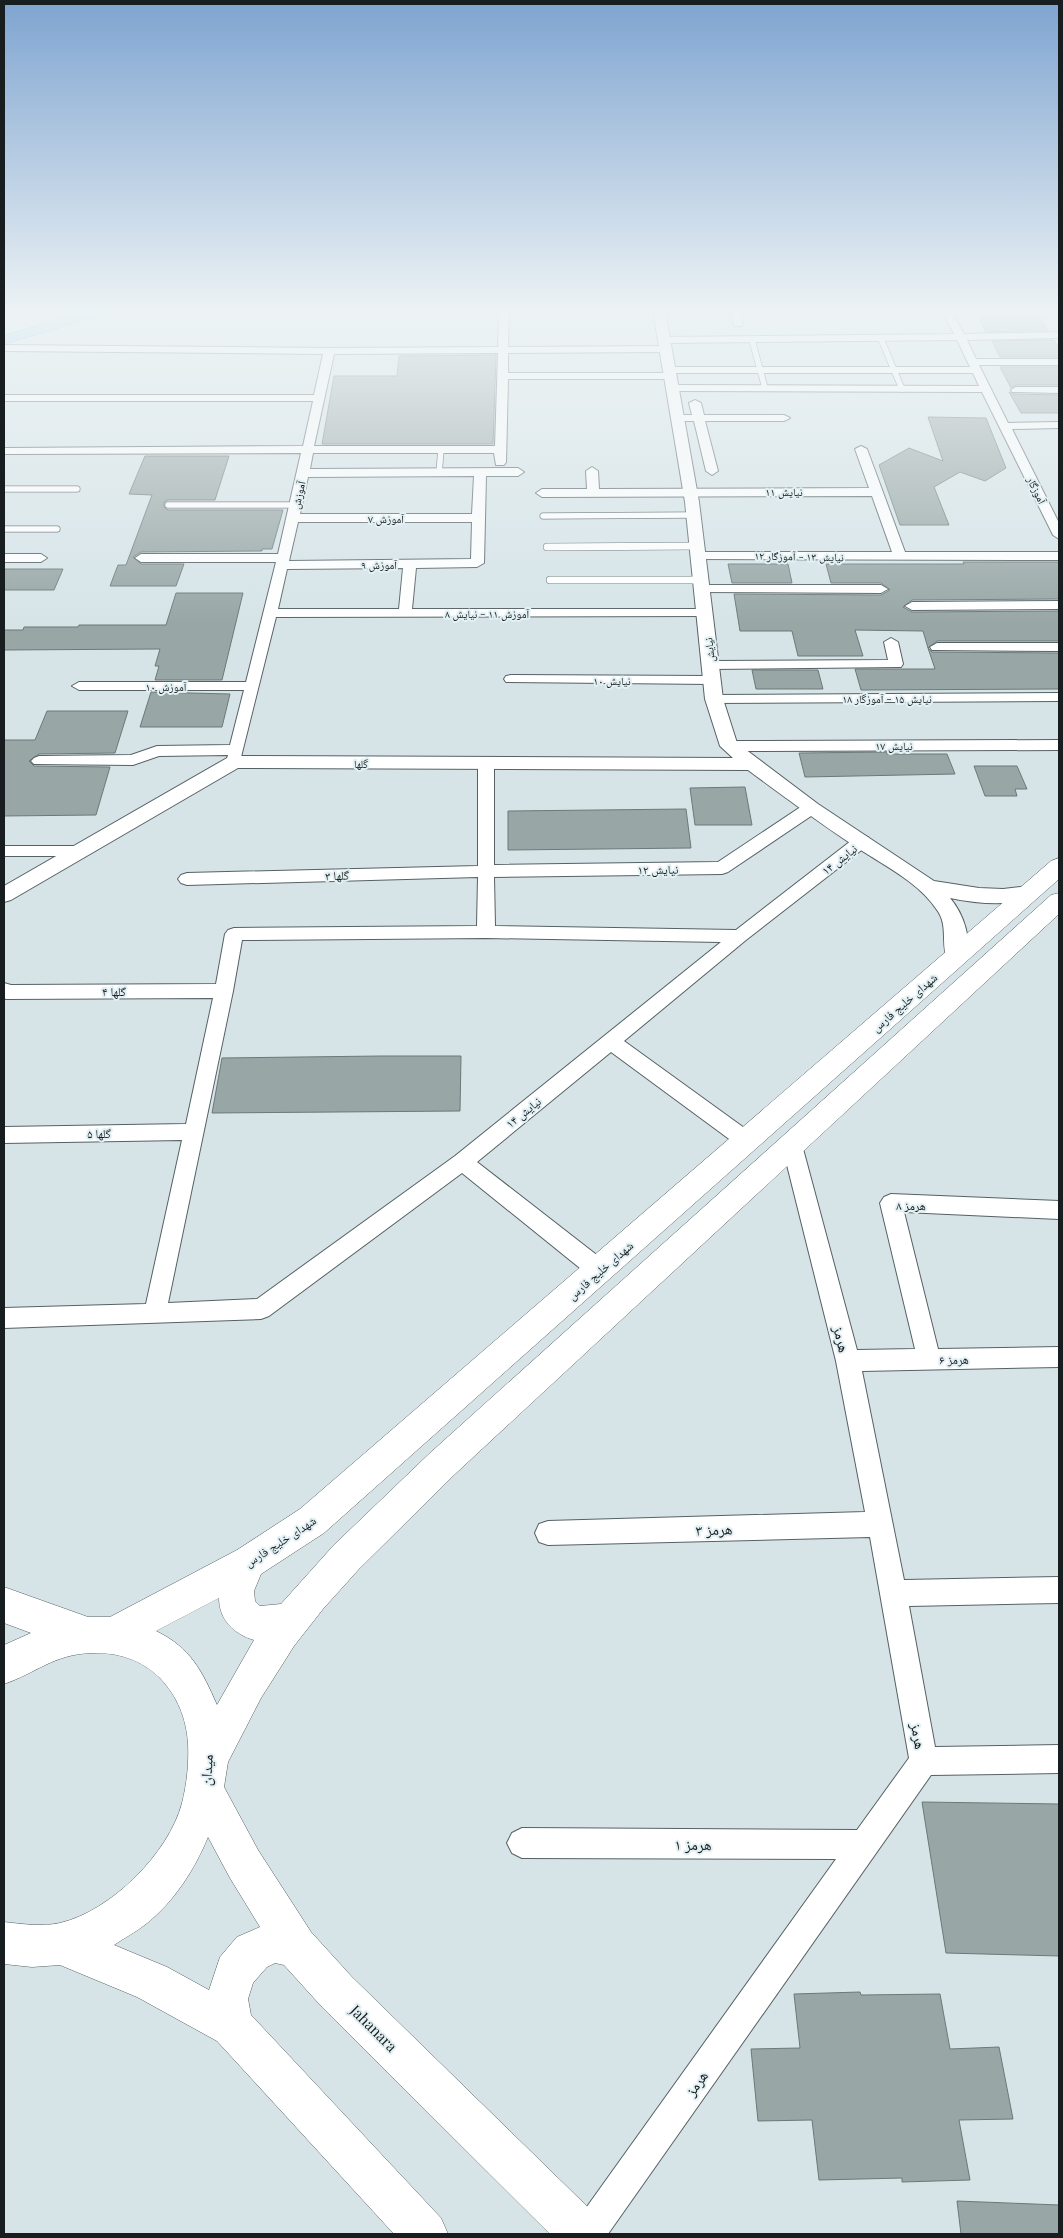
<svg xmlns="http://www.w3.org/2000/svg" width="1063" height="2238" font-family="'Playfair Display','Noto Naskh Arabic',serif">
<style>
.building{fill:#98a6a6;stroke:#6c7979}
.lines{fill:none;stroke-linecap:round;stroke-linejoin:round}
.service-far1-casing{stroke:#566165;stroke-width:7}
.service-casing{stroke:#566165;stroke-width:8}
.minor-casing{stroke:#566165;stroke-width:2}
.tertiary-casing{stroke:#566165;stroke-width:2}
.secondary-casing{stroke:#566165;stroke-width:1}
.primary-casing{stroke:#2476ab;stroke-width:1}
.service-far1{stroke:#fff;stroke-width:5.5}
.service{stroke:#fff;stroke-width:7}
.minor{fill:#fff;fill-rule:evenodd}
.tertiary{fill:#fff;fill-rule:evenodd}
.secondary{fill:#fff;fill-rule:evenodd}
.primary{fill:#80cafa;fill-rule:evenodd}
.labels{text-anchor:middle;dominant-baseline:central;stroke-width:4;stroke-linejoin:round;paint-order:stroke}
.far-street-label{font-size:11px;fill:#181d1f;stroke:#e3f1f5}
.street-label{font-size:12px;fill:#181d1f;stroke:#e3f1f5}
.near-street-label{font-size:15px;fill:#181d1f;stroke:#e3f1f5}
</style>
<rect width="100%" height="100%" fill="#d6e4e8"/>
<!-- building -->
<g class="building">
<polygon points="979,318 1040,318 1048,330 986,332"/>
<polygon points="1054,340 1059,349 1059,357 1000,357 992,341"/>
<polygon points="496,355 493,444 322,444 334,376 397,376 399,356"/>
<polygon points="1000,367 1059,367 1059,385 1016,385 1011,388"/>
<polygon points="1009,392 1012,394 1059,395 1059,413 1021,413"/>
<polygon points="928,417 986,418 1006,468 985,481 960,472 934,487 949,525 900,525 879,465 909,448 943,461"/>
<polygon points="145,456 229,456 215,500 168,500 164,502 164,507 168,510 283,510 272,549 262,549 262,551 141,552 133,557 141,564 184,564 176,586 110,586 118,565 126,565 152,495 129,494"/>
<polygon points="963,562 1059,562 1059,599 912,600 903,607 912,612 1059,611 1059,641 937,641 928,648 923,631 855,630 863,656 798,656 792,631 740,631 734,594 881,595 890,590 881,583 831,583 826,564 964,564"/>
<polygon points="728,564 788,564 792,583 732,583"/>
<polygon points="4,569 63,569 54,590 4,590"/>
<polygon points="176,593 243,593 222,680 155,680 159,666 155,666 160,649 4,650 4,630 23,630 24,627 78,627 79,625 166,625"/>
<polygon points="928,648 932,652 1059,653 1059,689 861,690 855,669 935,669"/>
<polygon points="752,670 818,670 823,689 756,689"/>
<polygon points="151,692 230,694 222,727 140,727"/>
<polygon points="47,711 128,711 115,753 39,754 29,761 34,766 110,767 96,815 4,816 4,740 35,740"/>
<polygon points="887,752 887,754 947,754 955,774 805,777 799,753"/>
<polygon points="974,766 1017,766 1027,789 1015,789 1017,796 985,796"/>
<polygon points="745,787 752,825 695,825 690,788"/>
<polygon points="686,809 691,848 508,850 508,811"/>
<polygon points="380,1056 461,1056 460,1111 212,1113 222,1058"/>
<polygon points="922,1802 1059,1804 1059,1956 946,1953"/>
<polygon points="860,1992 861,1995 940,1994 950,2049 999,2047 1013,2119 959,2120 970,2180 902,2182 902,2178 819,2180 812,2120 758,2121 751,2049 800,2048 794,1994"/>
<polygon points="957,2201 1059,2205 1059,2234 961,2234"/>
</g>
<g class="lines">
<defs>
<g id="service-far1">
<polyline points="881,339 902,389"/>
<polyline points="752,340 765,388"/>
<polyline points="439,473 441,450"/>
<polyline points="4,489 77,489"/>
<polyline points="168,505 296,505"/>
<polyline points="543,516 694,515"/>
<polyline points="4,529 57,529"/>
</g>
<g id="service">
<polyline points="547,547 698,546"/>
<polyline points="550,580 701,580"/>
</g>
<g id="minor">
<path d="M499 311H509L508 347 666 346 671 349 666 352 508 353V373H667L664 370 669 367H970L957 340 664 343 659 340 664 337 954 334 942 311H1059V316H954L964 334 1059 332V338L967 340 976 359H1059V365H979L1008 423 1059 422V428L1012 429 1059 523V539L1053 535 982 392 673 391 668 388 673 385 979 386 973 373H672L675 376 670 379H508L506 462 504 465H496L494 453H313L310 469 518 468 524 472 518 476H486L484 563 477 567 416 568 412 609H705L710 610 712 613 710 616 276 617 239 765H229L226 762 228 755 159 756 133 765 34 764 31 761 34 758 39 756 131 755 157 746 230 745 244 690H79L72 686 79 682H246L276 562H141L135 558 141 554H278L301 453 4 454V448L303 446 313 401H4V395H314L323 354 4 351V345L329 348 498 347ZM498 353 495 446H314L334 354ZM474 476 472 514H300L308 477ZM298 522H472L471 559 289 561ZM403 568 399 609H278L287 569Z"/>
<polygon points="730,311 740,311 743,324 742,326 734,326"/>
<polygon points="1016,387 1059,387 1059,393 1012,392 1011,390"/>
<polygon points="695,400 701,403 704,415 784,415 790,418 784,421 705,421 718,471 712,475 706,471 694,421 678,421 672,418 678,415 692,415 689,403"/>
<polygon points="861,446 867,449 905,552 1059,552 1059,560 698,559 692,555 693,552 892,552 872,496 542,497 536,493 542,489 587,489 586,471 592,467 598,471 599,489 869,488 855,449"/>
<polygon points="4,554 41,554 47,558 41,562 4,562"/>
<polygon points="702,585 881,585 888,589 881,593 697,592 695,589"/>
<polygon points="1059,601 1059,609 912,610 905,606 912,602"/>
<polygon points="891,638 898,642 903,664 901,667 710,669 703,665 710,661 888,660 884,642"/>
<polygon points="937,643 1059,643 1059,651 932,650 930,647"/>
<polygon points="511,675 712,676 719,680 712,684 506,682 504,679 506,676"/>
<polygon points="1059,693 1059,701 714,703 709,702 707,699 709,696 714,695"/>
<polygon points="1059,740 1059,750 729,751 724,749 721,746 724,743 729,741"/>
<path d="M486 759 492 761 494 764V865L718 862 805 804H817L819 808 817 812 728 872 722 874 494 877 495 926 736 930 856 837 862 836 868 837 870 841 868 845 746 940 624 1041 754 1135 757 1141 754 1147 747 1149 740 1147 611 1052 477 1162 607 1263 610 1270 607 1277 599 1279 591 1277 462 1173 269 1316 261 1319 4 1328V1308L146 1304 182 1140 4 1143V1127L186 1124 213 998 6 999 4 998V983L11 985 216 984 225 934 228 930 234 928 477 926 478 877 187 885 181 883 178 879 181 875 187 873 478 866V764L480 761ZM486 938 721 942 455 1156 257 1299 168 1303 233 991 242 940Z"/>
<polygon points="4,846 78,846 84,847 86,851 84,855 78,856 4,856"/>
<polygon points="792,1137 799,1139 802,1145 857,1350 915,1349 880,1203 884,1197 891,1194 1059,1201 1059,1219 904,1212 938,1349 1059,1347 1059,1367 862,1371 904,1580 1059,1577 1059,1603 909,1606 935,1747 1059,1745 1059,1773 931,1775 608,2234 571,2234 576,2222 836,1859 522,1858 512,1853 507,1843 512,1833 522,1828 857,1830 909,1758 870,1537 548,1545 539,1542 535,1533 539,1524 548,1521 865,1512 836,1361 782,1145 785,1139"/>
</g>
<path id="tertiary" d="M653 311H665L699 502 723 699 737 743 818 804 934 881 979 888 1003 889 1029 886 1036 888 1039 893 1036 898C1009 906 978 904 950 898 963 913 974 942 964 960L956 963 948 960C940 946 949 926 937 910 918 881 881 864 853 845 817 821 783 796 748 770L238 768 11 900 4 902V886L227 758 234 756 733 758 720 746 705 699 685 502Z"/>
<path id="secondary" d="M1059 858V879L324 1533 261 1574 254 1591 255 1601 260 1606 281 1604 334 1545 430 1453 1051 895 1059 893V914L454 1475 359 1569 323 1609 294 1646 261 1698 228 1762 224 1787 258 1850 311 1932 352 1977 599 2218 606 2234H550L322 2007 284 1965 275 1963 267 1967 253 1983 248 1999 251 2015 441 2218 448 2234H394L217 2041 137 1997 60 1965 32 1967 4 1964V1922C22 1924 42 1927 60 1923 111 1911 169 1853 182 1803 187 1783 189 1763 188 1743 186 1718 178 1697 160 1678 142 1660 118 1652 92 1653 54 1654 36 1673 4 1684V1645L31 1633 4 1623V1587L88 1617H110L237 1550 300 1509 1051 861ZM219 1598C219 1620 234 1634 254 1640L217 1705C202 1671 191 1648 156 1631ZM208 1837 230 1878 260 1927 237 1937 220 1957 209 1990 167 1967 114 1945C124 1938 136 1932 146 1924 174 1902 195 1869 208 1837Z"/>
<polygon id="primary" points="87,311 109,311 107,314 4,344 4,336"/>
</defs>
<!-- service-far1 casing -->
<use href="#service-far1" class="service-far1-casing"/>
<!-- service casing -->
<use href="#service" class="service-casing"/>
<!-- minor casing -->
<use href="#minor" class="minor-casing"/>
<!-- tertiary casing -->
<use href="#tertiary" class="tertiary-casing"/>
<!-- secondary casing -->
<use href="#secondary" class="secondary-casing"/>
<!-- primary casing -->
<use href="#primary" class="primary-casing"/>
<!-- service-far1 -->
<use href="#service-far1" class="service-far1"/>
<!-- service -->
<use href="#service" class="service"/>
<!-- minor -->
<use href="#minor" class="minor"/>
<!-- tertiary -->
<use href="#tertiary" class="tertiary"/>
<!-- secondary -->
<use href="#secondary" class="secondary"/>
<!-- primary -->
<use href="#primary" class="primary"/>
</g>
<!-- sky -->
<linearGradient id="sky" x2="0" y2="1"><stop stop-color="#7ea4d0"/><stop offset="0.5" stop-color="#edf3f5"/><stop offset="1" stop-color="#edf3f5" stop-opacity="0"/></linearGradient>
<rect width="1063" height="624" fill="url(#sky)"/>
<g class="labels">
<!-- far-street labels -->
<g class="far-street-label">
<text transform="translate(1037 490) rotate(64)">آموزگار</text>
<text x="784" y="491">نیایش ۱۱</text>
<text transform="translate(298 495) rotate(-77)">آموزش</text>
<text x="386" y="518">آموزش ۷</text>
<text transform="translate(799 556) rotate(1)">نیایش ۱۳ - آموزگار ۱۲</text>
<text x="379" y="564">آموزش ۹</text>
<text x="487" y="613">آموزش ۱۱ - نیایش ۸</text>
<text transform="translate(709 650) rotate(-96)">نیایش</text>
<text x="612" y="680">نیایش ۱۰</text>
<text x="166" y="686">آموزش ۱۰</text>
<text x="887" y="698">نیایش ۱۵ - آموزگار ۱۸</text>
<text x="894" y="745">نیایش ۱۷</text>
<text x="361" y="763">گلها</text>
</g>
<!-- street labels -->
<g class="street-label">
<text transform="translate(839 859) rotate(-38)">نیایش ۱۴</text>
<text transform="translate(658 869) rotate(-1)">نیایش ۱۲</text>
<text transform="translate(337 875) rotate(-2)">گلها ۳</text>
<text x="114" y="991">گلها ۴</text>
<text transform="translate(904 1002) rotate(-41)">شهدای خلیج فارس</text>
<text transform="translate(523 1112) rotate(-39)">نیایش ۱۴</text>
<text transform="translate(99 1133) rotate(-1)">گلها ۵</text>
<text x="911" y="1205">هرمز ۸</text>
<text transform="translate(600 1270) rotate(-41)">شهدای خلیج فارس</text>
<text transform="translate(954 1359) rotate(-1)">هرمز ۶</text>
<text transform="translate(280 1541) rotate(-33)">شهدای خلیج فارس</text>
</g>
<!-- near-street labels -->
<g class="near-street-label">
<text transform="translate(842 1339) rotate(76)">هرمز</text>
<text transform="translate(714 1529) rotate(-2)">هرمز ۳</text>
<text transform="translate(919 1736) rotate(80)">هرمز</text>
<text transform="translate(206 1770) rotate(-86)">میدان</text>
<text x="693" y="1844">هرمز ۱</text>
<text transform="translate(374 2028) rotate(45)">Jahanara</text>
<text transform="translate(696 2083) rotate(-55)">هرمز</text>
</g>
</g>
<!-- border -->
<rect width="1063" height="2238" fill="none" stroke="#181d1f" stroke-width="10"/>
</svg>
